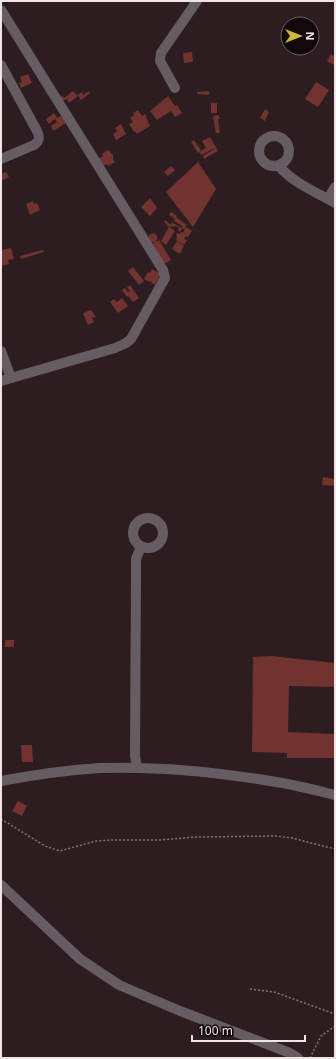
<svg xmlns="http://www.w3.org/2000/svg" width="336" height="1059" font-family="'Noto Sans',sans-serif">
<style>
.building{fill:#71332f}
.lines{fill:none;stroke-linecap:round;stroke-linejoin:round}
.path{stroke:#837577;stroke-width:1.5;stroke-dasharray:2 2;stroke-linecap:butt}
.minor{stroke:#655d61;stroke-width:10}
</style>
<rect width="100%" height="100%" fill="#2d1d20"/>
<!-- building -->
<g class="building">
<polygon points="192,52 193,62 184,63 183,53"/>
<polygon points="331,54 335,57 334,65 327,61"/>
<polygon points="28,74 32,83 21,88 19,83 22,82 20,77"/>
<polygon points="316,82 329,90 318,107 305,99"/>
<polygon points="73,91 78,96 69,103 67,99 62,101 60,98 63,95 64,98"/>
<polygon points="89,91 90,93 81,100 78,95 82,92 83,95"/>
<polygon points="209,91 209,95 197,94 197,92"/>
<polygon points="168,96 175,106 177,105 182,113 175,117 171,111 157,120 150,111"/>
<rect x="211" y="103" width="6" height="10"/>
<polygon points="265,109 269,112 265,121 260,118"/>
<polygon points="138,110 142,116 145,114 150,126 137,134 135,131 134,132 129,124 133,122 130,118 134,115 133,113"/>
<polygon points="54,113 57,117 49,124 46,119"/>
<polygon points="218,115 220,119 218,119 220,133 216,133 213,116"/>
<polygon points="61,116 66,123 53,131 51,126 57,122 55,119"/>
<polygon points="121,124 126,134 116,140 113,134 117,131 115,128"/>
<polygon points="210,137 218,151 204,159 203,156 214,149 214,148 202,155 199,152 206,148 202,141"/>
<polygon points="194,140 201,150 198,153 191,142"/>
<polygon points="108,150 113,155 113,159 115,162 108,166 107,164 101,167 97,160 103,156 102,154"/>
<polygon points="198,162 216,189 193,227 166,192"/>
<polygon points="171,166 175,170 168,176 164,172"/>
<polygon points="6,172 9,177 1,181 1,174"/>
<polygon points="150,198 157,208 150,216 141,207"/>
<polygon points="33,201 34,204 37,203 40,210 30,215 26,204"/>
<polygon points="171,212 177,216 176,217 187,225 184,229 181,228 182,229 180,232 178,230 179,228 176,226 169,227 164,222 165,220 171,225 172,222 181,228 182,226 174,221 175,219 169,215"/>
<polygon points="169,227 175,231 166,245 161,241"/>
<polygon points="186,227 192,231 188,237 186,236 184,239 187,240 184,245 176,240 177,237 176,236 177,233 180,234 181,232 183,233"/>
<circle cx="153" cy="238" r="4.5"/>
<polygon points="159,240 171,260 163,265 151,245"/>
<polygon points="177,241 184,246 180,254 172,249"/>
<polygon points="11,248 14,259 8,260 9,264 1,266 1,250"/>
<polygon points="43,250 44,252 21,259 20,256"/>
<polygon points="133,267 144,281 139,285 128,271"/>
<polygon points="152,269 161,274 155,285 151,283 152,282 150,281 150,282 144,279 148,272 150,273"/>
<polygon points="130,285 139,298 133,302 128,296 127,297 122,290 125,288 128,292 130,291 127,287"/>
<polygon points="122,298 128,306 118,313 110,302 114,299 117,302"/>
<polygon points="91,310 96,317 92,318 94,322 88,325 83,313"/>
<polygon points="323,477 335,479 335,486 322,485"/>
<rect x="5" y="640" width="9" height="7"/>
<polygon points="271,656 335,663 335,687 289,686 288,732 335,734 335,758 287,758 287,753 252,752 253,657"/>
<polygon points="21,745 32,745 33,762 22,762"/>
<polygon points="18,801 27,806 22,816 12,811"/>
</g>
<g class="lines">
<!-- path -->
<g class="path">
<polyline points="1,819 45,846 60,851 96,841 112,840 160,840 196,837 276,836 292,838 335,849"/>
<polyline points="250,989 274,992 335,1014"/>
<polyline points="310,1058 321,1036 335,1026"/>
</g>
<!-- minor -->
<g class="minor">
<polyline points="1,10 163,270 165,278 131,339 126,343 115,348 1,381"/>
<path d="M1 65 37 131C40 137 40 141 34 145L1 159"/>
<polyline points="175,88 160,61 161,53 197,1"/>
<circle cx="274" cy="151" r="15"/>
<path d="M279 166C293 183 316 192 335 203"/>
<polyline points="328,199 335,187"/>
<polyline points="1,351 11,378"/>
<circle cx="148" cy="533" r="15"/>
<polyline points="137,768 135,756 136,574 136,559 141,547"/>
<path d="M1 781C33 775 67 770 100 768 159 766 218 772 276 782 296 785 315 790 335 795"/>
<polyline points="1,885 80,959 119,985 180,1011 290,1053 298,1058"/>
</g>
</g>
<!-- border -->
<rect width="336" height="1059" fill="none" stroke="#f0e4e6" stroke-width="4"/>
<!-- north arrow -->
<g transform="translate(300 36) rotate(90)"><circle r="19" fill="#11090b" stroke="#6a6163"/>
<path d="M0-3L7 15L0 10L-7 15Z" fill="#cfb837"/>
<text y="-6" font-size="11" font-weight="bold" text-anchor="middle" fill="#f0e4e6">N</text>
</g>
<!-- scale -->
<path d="M192 1035v6h113v-6" fill="none" stroke="#f0e4e6" stroke-width="2"/>
<text x="198" y="1035" font-size="12" fill="#f0e4e6" stroke="#11090b" stroke-width="3" paint-order="stroke">100 m</text>
</svg>
